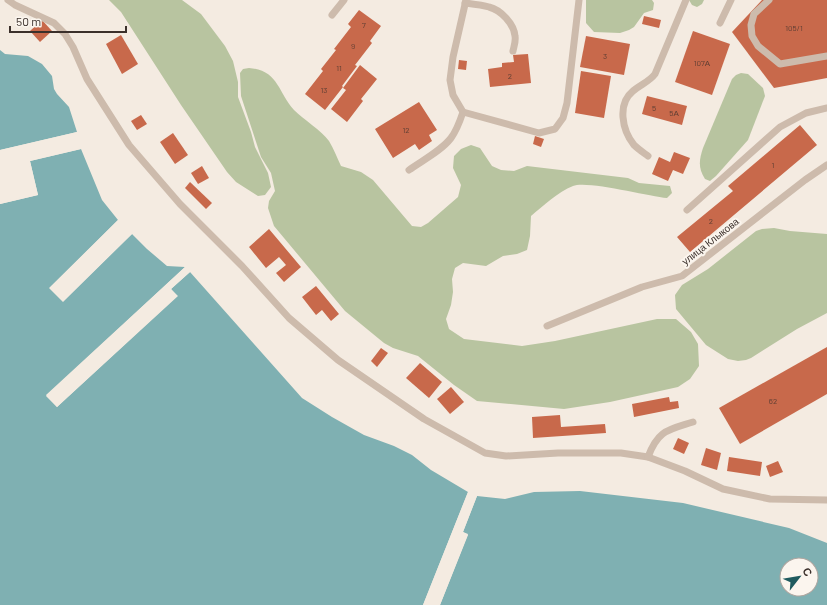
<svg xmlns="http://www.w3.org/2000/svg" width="827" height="605" font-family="Barlow,sans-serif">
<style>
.green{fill:#b8c4a0}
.water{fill:#7fb0b2;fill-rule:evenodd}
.pier{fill:#f4ebe1}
.building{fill:#c8694b}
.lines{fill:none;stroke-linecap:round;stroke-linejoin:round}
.lane{stroke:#cdbbac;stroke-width:7}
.labels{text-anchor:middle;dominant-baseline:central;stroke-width:4;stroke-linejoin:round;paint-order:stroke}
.number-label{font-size:8px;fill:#5e3e33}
.street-label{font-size:10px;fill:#3b302b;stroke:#fbf5ee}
</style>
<rect width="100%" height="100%" fill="#f4ebe1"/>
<!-- green -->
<g class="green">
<polygon points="109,0 182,0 201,14 225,46 233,61 238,82 238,97 251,132 255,147 268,173 271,187 265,195 258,196 236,182 227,172 181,105 121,12"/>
<polygon points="586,0 652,0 654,3 653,10 644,13 634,27 629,30 620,33 594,32 586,23"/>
<polygon points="689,0 704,0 702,4 697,7 692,5"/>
<path d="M249 68C278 70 278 92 294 110 304 120 321 130 329 141 334 149 337 158 341 166L361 172 373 180 412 226 421 227 428 223 458 197 461 185 453 168 454 156 461 149 471 145 480 148 492 166 501 170 514 171 527 166 628 178 639 183 670 186 672 193 667 198C648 196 586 180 573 186 558 192 543 206 531 216L530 236 527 250 517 254 503 256 486 266 463 263 455 268 452 279 453 292 451 305 446 319 449 329 464 339 522 346 555 341 657 319H676L691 332 698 344 699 366 690 379 678 387 610 402 564 409 477 401 454 385 418 356 393 348 384 343 345 311 274 226 268 208 269 201 275 191 271 173 261 157 241 96 240 73 243 69Z"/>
<path d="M741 73 748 74 763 88 765 96 748 140 716 176 710 181 705 179C698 168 699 160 703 148L732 79 736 75Z"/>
<polygon points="774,228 790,231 827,234 827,313 797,329 751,358 746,360 738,361 728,359 706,345 676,309 675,295 682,285 708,269 756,231 762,229"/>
</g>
<!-- water -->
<g class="water">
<polygon points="0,50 5,54 28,56 42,64 52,76 54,89 57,94 69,107 77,132 0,150"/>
<polygon points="81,149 102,200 118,220 50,288 63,301 132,234 147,249 167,266 185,267 46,396 57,407 177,296 171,289 190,272 302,398 332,417 364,435 394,446 412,455 431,470 468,492 423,605 0,605 0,204 38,195 30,161"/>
<path d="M580 491 683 503 789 528 827 543V605H440L468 535 463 532 477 496 505 499 534 492ZM787 565H811V589H787Z"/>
</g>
<!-- pier -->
<g class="pier">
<polygon points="77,132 78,134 0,152 0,150"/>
<polygon points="81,147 81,149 30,161 38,195 0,204 0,202 36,194 28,161 29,159"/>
<polygon points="118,220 120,221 52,288 63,299 130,232 132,234 63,302 49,288"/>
<polygon points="185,267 187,269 49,395 57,404 175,296 169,290 169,288 188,270 190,272 171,289 178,296 57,407 46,395"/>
<polygon points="468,492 469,493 425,605 423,605"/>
<polygon points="475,495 477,496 463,532 468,534 440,605 438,605 466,536 462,534 461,532"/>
</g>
<!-- building -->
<g class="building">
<polygon points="762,0 827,0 827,78 774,88 732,32"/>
<polygon points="359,10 381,26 370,41 372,43 355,65 357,66 342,86 343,87 325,110 305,94 323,71 321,69 336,50 334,49 351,27 348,24"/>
<polygon points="644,16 661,20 659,28 642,24"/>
<polygon points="42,20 52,31 40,42 30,31"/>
<polygon points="693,31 730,44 712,95 675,82"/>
<polygon points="121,35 138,64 122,74 106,44"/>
<polygon points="586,36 630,44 624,75 580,67"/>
<polygon points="528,54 531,83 490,87 488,69 502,67 502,63 514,62 513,55"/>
<polygon points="459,60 467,61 466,70 458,69"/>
<polygon points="360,65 377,79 361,99 363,101 347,122 331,109 346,90 343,88"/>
<polygon points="581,71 611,76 604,118 575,113"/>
<polygon points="647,96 687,106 682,125 642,114"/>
<polygon points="419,102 437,130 429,135 432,141 419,150 415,144 393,158 375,129"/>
<polygon points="141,115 147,124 137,130 131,121"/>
<polygon points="800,125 817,145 690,252 677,237 733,191 728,186"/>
<polygon points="173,133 188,155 175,164 160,142"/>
<polygon points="535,136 544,139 541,147 533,144"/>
<polygon points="674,152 690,158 683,174 673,170 668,181 652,174 659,157 670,162"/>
<polygon points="202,166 209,178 198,184 191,173"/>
<polygon points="190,182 212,203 206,209 185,188"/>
<polygon points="269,229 301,267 284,282 276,273 286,265 279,257 266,268 249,247"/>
<polygon points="316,286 339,314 331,321 322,310 316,315 302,297"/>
<polygon points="827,347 827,394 740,444 719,408"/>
<polygon points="381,348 388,353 377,367 371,361"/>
<polygon points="420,363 442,382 429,398 406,378"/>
<polygon points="451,387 464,402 450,414 437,399"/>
<polygon points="669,397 670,402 678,401 679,408 634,417 632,404"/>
<polygon points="560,415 561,427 605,424 606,433 533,438 532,417"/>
<polygon points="678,438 689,443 684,454 673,449"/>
<polygon points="706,448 721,453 717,470 701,465"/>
<polygon points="729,457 762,462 760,476 727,471"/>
<polygon points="778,461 783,472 770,477 766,466"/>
</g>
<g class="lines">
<!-- lane -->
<g class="lane">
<polyline points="8,0 15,5 54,23 65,34 73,47 87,79 129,145 180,204 242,266 289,318 338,360 424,419 485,453 506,456 558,453 621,453 648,457 685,471 723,489 770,499 827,500"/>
<polyline points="769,0 754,14 751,25 752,36 758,46 780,64 827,56"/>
<path d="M465 3C473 4 482 5 489 7 501 10 514 24 515 36 516 41 514 46 513 51"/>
<polyline points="332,15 344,0"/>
<polyline points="720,23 731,0"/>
<polyline points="463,112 539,133 555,129 563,118 567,103 579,0"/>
<path d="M648 156C644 153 638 149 634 145 622 130 617 104 633 91 641 84 649 82 655 74L686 0"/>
<path d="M409 170C423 160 441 151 451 138 457 130 460 121 463 112L453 95 450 80 453 57 466 0"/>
<polyline points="687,210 780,127 806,113 827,108"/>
<polyline points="547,326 642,287 682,276 805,180 827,165"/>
<path d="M648 457C658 430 668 430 693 422"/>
</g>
</g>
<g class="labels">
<!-- number labels -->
<g class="number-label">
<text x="364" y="25">7</text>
<text x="794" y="28">105/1</text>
<text x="353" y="46">9</text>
<text x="605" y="56">3</text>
<text x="702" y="63">107А</text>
<text x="339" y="68">11</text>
<text x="510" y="76">2</text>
<text x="324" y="90">13</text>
<text x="654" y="108">5</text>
<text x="674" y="113">5А</text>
<text x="406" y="130">12</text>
<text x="773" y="165">1</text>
<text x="711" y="221">2</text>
<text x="773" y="401">62</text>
</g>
<!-- street labels -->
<g class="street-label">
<text transform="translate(710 241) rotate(-38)">улица Клыкова</text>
</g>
</g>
<!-- north arrow -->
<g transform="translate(799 577) rotate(59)"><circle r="19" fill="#fbf5ee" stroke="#aea6a0"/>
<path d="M0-3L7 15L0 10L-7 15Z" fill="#1f5a5e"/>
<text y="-6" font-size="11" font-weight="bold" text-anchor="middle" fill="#3b302b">С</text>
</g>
<!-- scale -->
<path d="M10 26v6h116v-6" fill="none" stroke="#3b302b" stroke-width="2"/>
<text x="16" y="26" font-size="12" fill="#3b302b" stroke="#fbf5ee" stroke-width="3" paint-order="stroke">50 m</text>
</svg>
